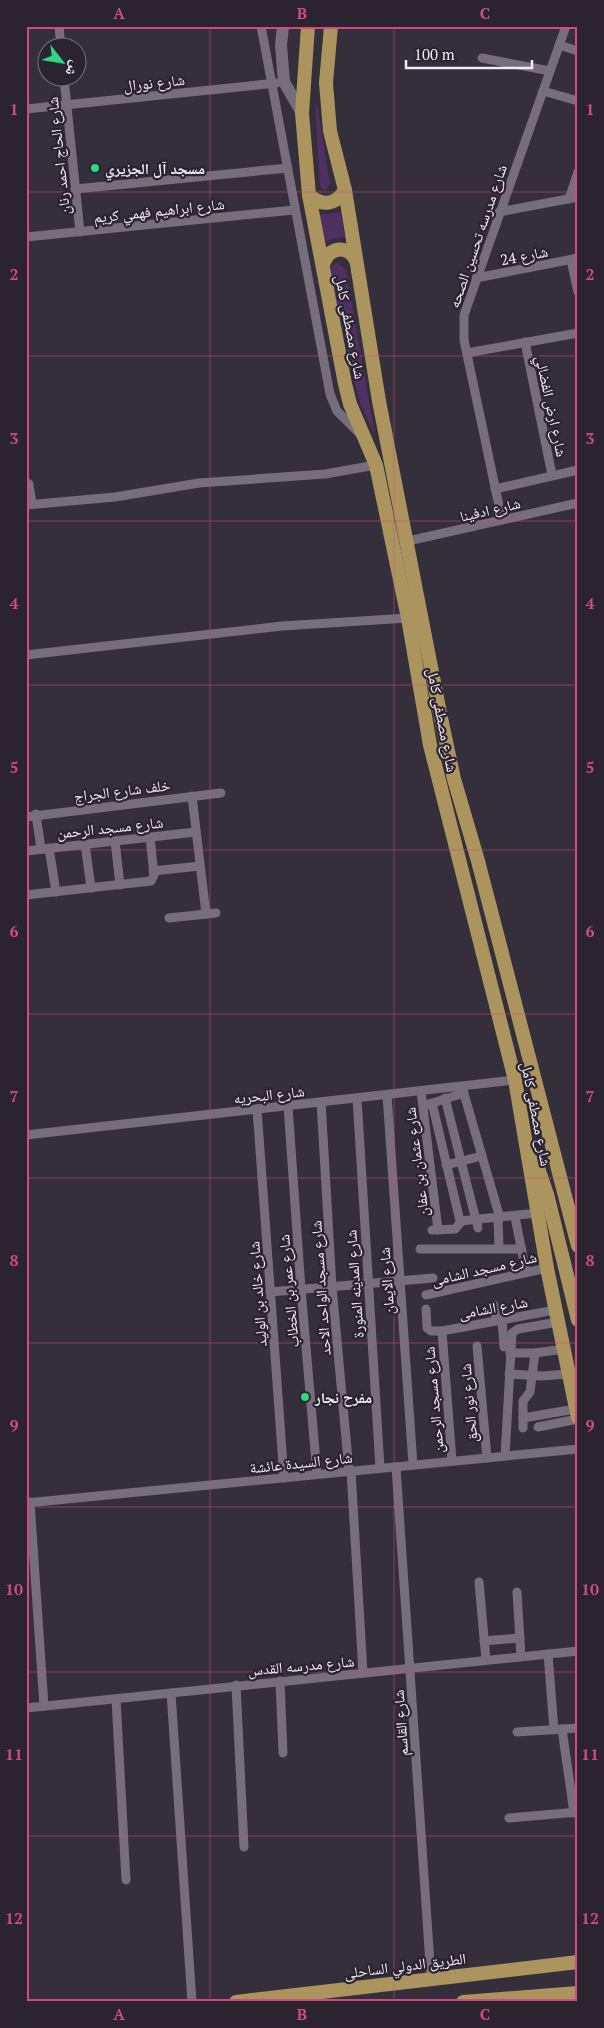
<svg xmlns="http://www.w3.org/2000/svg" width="604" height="2028" font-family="'PT Serif','Noto Naskh Arabic',serif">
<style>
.green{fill:#4f3063}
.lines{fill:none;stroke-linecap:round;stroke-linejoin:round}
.minor{stroke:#776e7d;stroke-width:9}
.secondary{stroke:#776e7d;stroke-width:12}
.primary{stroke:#ab945d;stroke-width:14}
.grid{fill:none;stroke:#ce4d81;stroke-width:1;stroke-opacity:0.55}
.poi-dot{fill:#2cd884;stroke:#2b2430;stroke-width:2}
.labels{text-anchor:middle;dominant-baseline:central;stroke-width:4.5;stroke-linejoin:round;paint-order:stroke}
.street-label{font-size:15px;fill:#f1ecf4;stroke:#2b2430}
.poi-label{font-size:15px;font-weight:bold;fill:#f1ecf4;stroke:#2b2430;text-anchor:start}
.neatline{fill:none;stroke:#ce4d81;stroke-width:2}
.grid-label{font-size:16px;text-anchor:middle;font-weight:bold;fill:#ce4d81}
</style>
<rect width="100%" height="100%" fill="#352e3b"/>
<!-- green -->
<g class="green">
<polygon points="317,104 330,184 325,191 320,186 315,105"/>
<polygon points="340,212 345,237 331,239 324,243 319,215"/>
<polygon points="337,263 346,269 375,436 359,400 329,271 332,266"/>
</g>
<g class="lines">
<!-- minor -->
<g class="minor">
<polyline points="59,26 61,48"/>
<polyline points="261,26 330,394 337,411 360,434"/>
<polyline points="559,45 578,51"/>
<polyline points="482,58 550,71"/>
<polyline points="64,78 80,232"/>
<polyline points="543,91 578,101"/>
<polyline points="26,109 277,83"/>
<polyline points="75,189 288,168"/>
<polyline points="569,199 578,172"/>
<polyline points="499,212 578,197"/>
<polyline points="26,237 294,210"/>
<polyline points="571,260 578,292"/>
<polyline points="476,278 578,258"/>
<polyline points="525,342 552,475"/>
<polyline points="467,353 578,333"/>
<polyline points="26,482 29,484 32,504"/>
<polyline points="495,489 578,470"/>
<polyline points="26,505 115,497 199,483 325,474 376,465"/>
<polyline points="502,520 464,340 464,315 566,26"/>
<polyline points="408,541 578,503"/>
<polyline points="26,655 282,626 408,618"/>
<polyline points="192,796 206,914"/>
<polyline points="36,814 41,849"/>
<polyline points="26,817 221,793"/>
<polyline points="115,841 120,885"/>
<polyline points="85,844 91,888"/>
<polyline points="49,848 56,892"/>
<polyline points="26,851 196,832"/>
<polyline points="153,871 200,866"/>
<polyline points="26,895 151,881 154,875 150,837"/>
<polyline points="169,918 216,913"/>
<polyline points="462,1087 500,1218"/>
<polyline points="421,1091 438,1230"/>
<polyline points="387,1095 413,1465"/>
<polyline points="357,1098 380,1468"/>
<polyline points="445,1098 478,1228"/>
<polyline points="321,1102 332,1287 349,1471"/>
<polyline points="432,1103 460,1221 538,1213"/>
<polyline points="426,1105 464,1093"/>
<polyline points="288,1106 301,1289 317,1474"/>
<polyline points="257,1109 284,1478"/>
<polyline points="26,1135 515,1080"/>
<polyline points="446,1165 482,1156"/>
<polyline points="515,1217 526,1272"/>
<polyline points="498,1218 499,1248"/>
<polyline points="432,1230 455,1229 461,1222"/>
<polyline points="420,1249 521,1249"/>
<polyline points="270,1292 433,1278"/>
<polyline points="426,1295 547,1268"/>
<polyline points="494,1305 496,1320"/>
<polyline points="426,1309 427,1328 431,1331 442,1331"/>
<polyline points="502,1319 504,1347"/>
<polyline points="477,1346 487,1458"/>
<polyline points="510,1353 535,1353 564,1349"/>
<polyline points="509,1374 542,1376 568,1374"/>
<polyline points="523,1418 575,1409"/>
<polyline points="538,1427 578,1419"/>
<polyline points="523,1428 523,1401 530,1392 535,1353"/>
<polyline points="505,1456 512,1333 518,1329 558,1322"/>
<polyline points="452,1461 442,1331 555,1310"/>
<polyline points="396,1467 431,1978"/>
<polyline points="351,1471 363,1673"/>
<polyline points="30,1502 44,1706"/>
<polyline points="26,1503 578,1449"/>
<polyline points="479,1582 486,1660"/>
<polyline points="517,1592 521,1657"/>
<polyline points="484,1641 520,1638"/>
<polyline points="548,1654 554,1730"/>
<polyline points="280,1681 283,1753"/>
<polyline points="236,1685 244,1847"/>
<polyline points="171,1693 192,2002"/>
<polyline points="116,1699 126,1880"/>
<polyline points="26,1708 578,1651"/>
<polyline points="562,1729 574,1813"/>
<polyline points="517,1732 578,1728"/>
<polyline points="509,1818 578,1812"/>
</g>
<!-- secondary -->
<polyline class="secondary" points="283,26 281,45 284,82 302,113"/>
<!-- primary -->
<g class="primary">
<polyline points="308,26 302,113 309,195 345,384 350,404 376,465 408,618 430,745 515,1080 547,1268 578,1418"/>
<polyline points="331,26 326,83 330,131 345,190 379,401 441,718 454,779 478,861 578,1246"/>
<path d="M309 195C322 207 336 205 345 190"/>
<path d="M323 265C328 247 347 244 356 260"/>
<polyline points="532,1161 538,1168 547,1194 578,1320"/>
<polyline points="236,2002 578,1962"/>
<polyline points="463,2002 578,1993"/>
</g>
</g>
<!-- grid -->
<path class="grid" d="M210 26V2002M394 26V2002M26 192H578M26 356H578M26 521H578M26 685H578M26 850H578M26 1014H578M26 1178H578M26 1343H578M26 1507H578M26 1672H578M26 1836H578"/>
<!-- markers -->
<g class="poi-dot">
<circle cx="95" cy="168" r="5"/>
<circle cx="305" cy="1397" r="5"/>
</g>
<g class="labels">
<!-- street labels -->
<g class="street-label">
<text transform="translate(154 82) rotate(-6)">شارع نورال</text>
<text transform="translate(58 156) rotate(-96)">شارع الحاج احمد رنان</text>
<text transform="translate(159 210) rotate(-6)">شارع ابراهيم فهمي كريم</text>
<text transform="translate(477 236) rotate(-71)">شارع مدرسه تحسين الصحه</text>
<text transform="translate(524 255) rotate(-11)">شارع 24</text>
<text transform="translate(351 327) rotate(79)">شارع مصطفى كامل</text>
<text transform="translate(552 406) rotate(78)">شارع ارض الفضالي</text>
<text transform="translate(490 509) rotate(-13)">شارع ادفينا</text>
<text transform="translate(443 720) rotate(79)">شارع مصطفى كامل</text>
<text transform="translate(122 790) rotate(-7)">خلف شارع الجراج</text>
<text transform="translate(110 827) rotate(-6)">شارع مسجد الرحمن</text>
<text transform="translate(269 1094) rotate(-6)">شارع البحريه</text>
<text transform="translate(537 1114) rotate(79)">شارع مصطفى كامل</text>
<text transform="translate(416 1162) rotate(-97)">شارع عثمان بن عفان</text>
<text transform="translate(484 1268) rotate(-13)">شارع مسجد الشامى</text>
<text transform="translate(386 1281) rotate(-94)">شارع الايمان</text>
<text transform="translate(354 1284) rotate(-94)">شارع المدينه المنورة</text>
<text transform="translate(320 1288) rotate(-94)">شارع مسجد الواحد الاحد</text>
<text transform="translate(288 1291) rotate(-95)">شارع عمر بن الخطاب</text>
<text transform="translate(257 1294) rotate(-94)">شارع خالد بن الوليد</text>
<text transform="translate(493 1307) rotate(-10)">شارع الشامى</text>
<text transform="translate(433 1400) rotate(-95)">شارع مسجد الرحمن</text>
<text transform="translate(468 1403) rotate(-95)">شارع نور الحق</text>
<text transform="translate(301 1462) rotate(-6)">شارع السيدة عائشة</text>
<text transform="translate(301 1665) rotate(-5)">شارع مدرسه القدس</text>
<text transform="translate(400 1723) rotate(-94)">شارع القاسم</text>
<text transform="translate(405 1965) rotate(-7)">الطريق الدولي الساحلى</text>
</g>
<!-- poi labels -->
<g class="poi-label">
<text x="105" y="168">مسجد آل الجزيري</text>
<text x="315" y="1397">مفرح نجار</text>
</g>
</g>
<!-- border -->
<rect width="604" height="2028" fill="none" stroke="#2b2430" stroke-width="55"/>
<!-- north arrow -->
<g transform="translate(62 62) rotate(121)"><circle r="24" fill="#2b2430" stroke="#7a747e"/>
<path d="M0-4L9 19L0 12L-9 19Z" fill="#2cd884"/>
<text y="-8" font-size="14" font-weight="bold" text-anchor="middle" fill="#f1ecf4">ش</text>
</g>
<!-- scale -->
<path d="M406 60v8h126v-8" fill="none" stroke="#f1ecf4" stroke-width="2.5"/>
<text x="414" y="60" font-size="15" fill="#f1ecf4" stroke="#2b2430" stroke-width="4" paint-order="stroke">100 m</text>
<rect x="28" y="28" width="548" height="1972" class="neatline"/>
<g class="grid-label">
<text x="119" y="19">A</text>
<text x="302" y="19">B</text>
<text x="485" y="19">C</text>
<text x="14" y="115">1</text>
<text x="590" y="115">1</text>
<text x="14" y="280">2</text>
<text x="590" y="280">2</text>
<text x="14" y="444">3</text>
<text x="590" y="444">3</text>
<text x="14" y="609">4</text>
<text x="590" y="609">4</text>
<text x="14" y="773">5</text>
<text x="590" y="773">5</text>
<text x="14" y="937">6</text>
<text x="590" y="937">6</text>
<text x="14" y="1102">7</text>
<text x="590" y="1102">7</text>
<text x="14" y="1266">8</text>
<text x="590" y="1266">8</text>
<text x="14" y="1431">9</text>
<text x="590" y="1431">9</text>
<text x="14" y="1595">10</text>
<text x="590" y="1595">10</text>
<text x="14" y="1760">11</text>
<text x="590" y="1760">11</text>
<text x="14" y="1924">12</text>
<text x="590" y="1924">12</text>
<text x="119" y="2020">A</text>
<text x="302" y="2020">B</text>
<text x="485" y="2020">C</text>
</g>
</svg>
